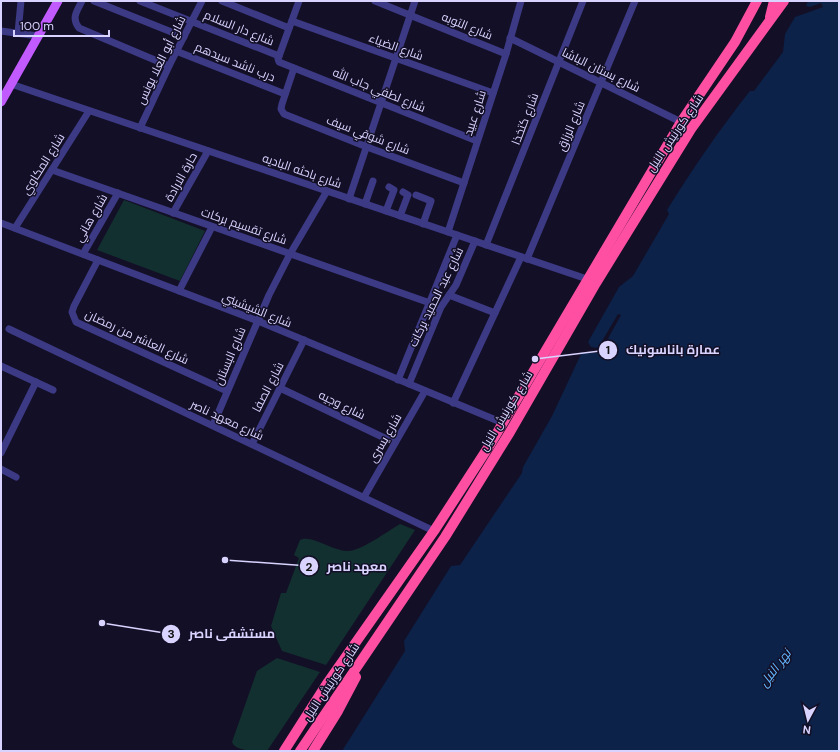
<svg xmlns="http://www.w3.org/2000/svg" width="840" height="752" font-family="'DM Sans',Cairo,sans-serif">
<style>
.green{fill:#12302f}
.water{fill:#0c2248}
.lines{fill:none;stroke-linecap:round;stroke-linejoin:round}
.minor{stroke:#3d3a85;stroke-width:7}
.major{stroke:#c25bff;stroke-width:9}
.highway{stroke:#ff4fa3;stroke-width:10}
.labels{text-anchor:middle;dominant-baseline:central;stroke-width:3;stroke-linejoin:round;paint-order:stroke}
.street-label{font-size:12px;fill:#d9d4ff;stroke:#130f26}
.water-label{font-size:13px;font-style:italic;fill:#62b6ff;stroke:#130f26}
.leader{fill:none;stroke:#d9d4ff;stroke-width:1.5}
.callout-dot{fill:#d9d4ff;stroke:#130f26;stroke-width:1.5}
.mark-label{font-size:12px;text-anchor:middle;font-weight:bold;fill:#111}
.callout-label{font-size:13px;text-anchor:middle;font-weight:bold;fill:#d9d4ff;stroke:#130f26;stroke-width:3;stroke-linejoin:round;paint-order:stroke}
</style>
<rect width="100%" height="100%" fill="#130f26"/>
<!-- green -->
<g class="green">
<polygon points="124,200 205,231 180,281 97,250"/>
<path d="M400 524 415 530 326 665 282 651 271 626 281 593H286L299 558 294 555 300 540C312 534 334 552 348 551 361 551 388 531 400 524Z"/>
<path d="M277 658 320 672 267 751C257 751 235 752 232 742L257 671Z"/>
</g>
<!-- water -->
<path class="water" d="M808 1H839V751H342L405 651 404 641 451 566 460 565 522 473 523 467 552 416 582 352 600 353 621 315 618 314 598 348 591 347 588 342 619 287 633 276 669 214 667 210C693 168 719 130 750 91H754L783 52 785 34 795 17 823 7 821 3 810 7 806 6Z"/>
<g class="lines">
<!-- minor -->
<g class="minor">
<path d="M82 1C77 11 71 18 79 28L169 66"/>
<polyline points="94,1 184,37"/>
<polyline points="140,1 279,56"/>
<polyline points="222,1 289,28"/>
<polyline points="299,1 278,59 279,62 477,141"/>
<polyline points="375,1 506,54"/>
<polyline points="292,21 493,93"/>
<polyline points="1,31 38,36"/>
<polyline points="18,33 21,1"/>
<polyline points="510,38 681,122"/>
<polyline points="176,51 285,94"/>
<polyline points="294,68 282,104 281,109 284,114 367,147 464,183"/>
<polyline points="11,84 587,279"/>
<polyline points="140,128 169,66 202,1"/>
<polyline points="52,170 430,303"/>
<polyline points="416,195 431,201 423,224"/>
<polyline points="349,199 415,1"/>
<polyline points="365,204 373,181"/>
<polyline points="386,211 394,190 389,187"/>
<polyline points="173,213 208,151"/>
<polyline points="400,216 408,195 403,192"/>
<polyline points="1,223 258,321 503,423"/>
<polyline points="15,228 89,111"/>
<polyline points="448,232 506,54 521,1"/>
<polyline points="486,245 583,1"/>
<polyline points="83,254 118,193"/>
<polyline points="527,259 635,1"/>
<polyline points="98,260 74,306 72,312 76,322 227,391"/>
<polyline points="179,291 212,227"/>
<polyline points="449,295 495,313"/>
<polyline points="9,329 434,531"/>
<polyline points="1,366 53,390"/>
<polyline points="398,380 457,235"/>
<polyline points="409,384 441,307 456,285 475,241"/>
<polyline points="280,388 395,443"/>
<polyline points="453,403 521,257"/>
<polyline points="213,425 269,295 290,254 327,191"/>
<polyline points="252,444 304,340"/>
<polyline points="1,453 36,382"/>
<polyline points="1,469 16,477"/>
<polyline points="364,497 425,391"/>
</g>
<!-- major -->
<polyline class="major" points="1,102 58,1"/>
<!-- highway -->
<g class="highway">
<polyline points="770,17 774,1"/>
<polyline points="284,751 328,682 434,531 491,443 636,198 681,122 735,42 757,1"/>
<polyline points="300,751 445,537 510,432 596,283 691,129 784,1"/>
<polyline points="313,751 338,711 356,677"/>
</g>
</g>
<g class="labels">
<!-- street labels -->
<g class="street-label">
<text transform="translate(467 26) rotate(22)">شارع التوبه</text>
<text transform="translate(239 28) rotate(22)">شارع دار السلام</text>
<text transform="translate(396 47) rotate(20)">شارع الضياء</text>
<text transform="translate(161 60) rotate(-64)">شارع أبو العلا يونس</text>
<text transform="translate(235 62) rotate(22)">درب ناشد سيدهم</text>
<text transform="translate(601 70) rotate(26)">شارع بستان الباشا</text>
<text transform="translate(379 90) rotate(22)">شارع لطفي جاب الله</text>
<text transform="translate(475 113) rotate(-72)">شارع عبيد</text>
<text transform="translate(525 119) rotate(-69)">شارع كتخذا</text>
<text transform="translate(571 126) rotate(-67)">شارع الرزاق</text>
<text transform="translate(675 133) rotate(-56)">شارع كورنيش النيل</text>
<text transform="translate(368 135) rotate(21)">شارع شوقي سيف</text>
<text transform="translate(43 164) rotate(-58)">شارع المكاوي</text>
<text transform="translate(302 171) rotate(19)">شارع باحثه الباديه</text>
<text transform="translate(181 177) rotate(-61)">حارة الارادة</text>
<text transform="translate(91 218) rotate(-60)">شارع هاني</text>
<text transform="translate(244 226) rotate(19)">شارع تقسيم بركات</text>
<text transform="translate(436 297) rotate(-64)">شارع عبد الحميد بركات</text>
<text transform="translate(257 310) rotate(22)">شارع الشيشيني</text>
<text transform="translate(137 337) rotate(25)">شارع العاشر من رمضان</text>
<text transform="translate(230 356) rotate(-67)">شارع البستان</text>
<text transform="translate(268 387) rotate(-63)">شارع الصفا</text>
<text transform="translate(342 405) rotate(26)">شارع وجيه</text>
<text transform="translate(506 411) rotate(-59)">شارع كورنيش النيل</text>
<text transform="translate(227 420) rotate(25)">شارع معهد ناصر</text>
<text transform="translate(385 438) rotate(-60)">شارع يسرى</text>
<text transform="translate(331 682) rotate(-56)">شارع كورنيش النيل</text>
</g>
<!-- water labels -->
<g class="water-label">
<text transform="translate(775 668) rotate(-53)">نهر النيل</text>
</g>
</g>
<!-- callouts -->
<path class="leader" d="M535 359L608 350M225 560L309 566M102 623L171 634"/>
<g class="callout-dot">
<circle cx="535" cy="359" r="4"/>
<circle cx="225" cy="560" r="4"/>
<circle cx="102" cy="623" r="4"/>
<circle cx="608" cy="350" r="10"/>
<circle cx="309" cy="566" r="10"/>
<circle cx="171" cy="634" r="10"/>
</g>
<g class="mark-label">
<text x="608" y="354">1</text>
<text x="309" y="571">2</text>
<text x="171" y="638">3</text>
</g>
<g class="callout-label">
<text x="673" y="354">عمارة باناسونيك</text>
<text x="357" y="571">معهد ناصر</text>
<text x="232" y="638">مستشفى ناصر</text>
</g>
<!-- border -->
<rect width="840" height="752" fill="none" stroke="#d9d4ff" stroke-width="4"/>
<!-- north arrow -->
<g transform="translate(808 720) rotate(187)" stroke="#130f26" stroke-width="3" paint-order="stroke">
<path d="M0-3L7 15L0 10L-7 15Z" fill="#d9d4ff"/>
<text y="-6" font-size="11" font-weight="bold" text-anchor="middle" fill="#d9d4ff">N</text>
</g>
<!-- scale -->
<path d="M14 30v6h95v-6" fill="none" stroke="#d9d4ff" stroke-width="2"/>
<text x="20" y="30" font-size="12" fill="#d9d4ff" stroke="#130f26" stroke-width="3" paint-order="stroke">100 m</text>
</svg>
